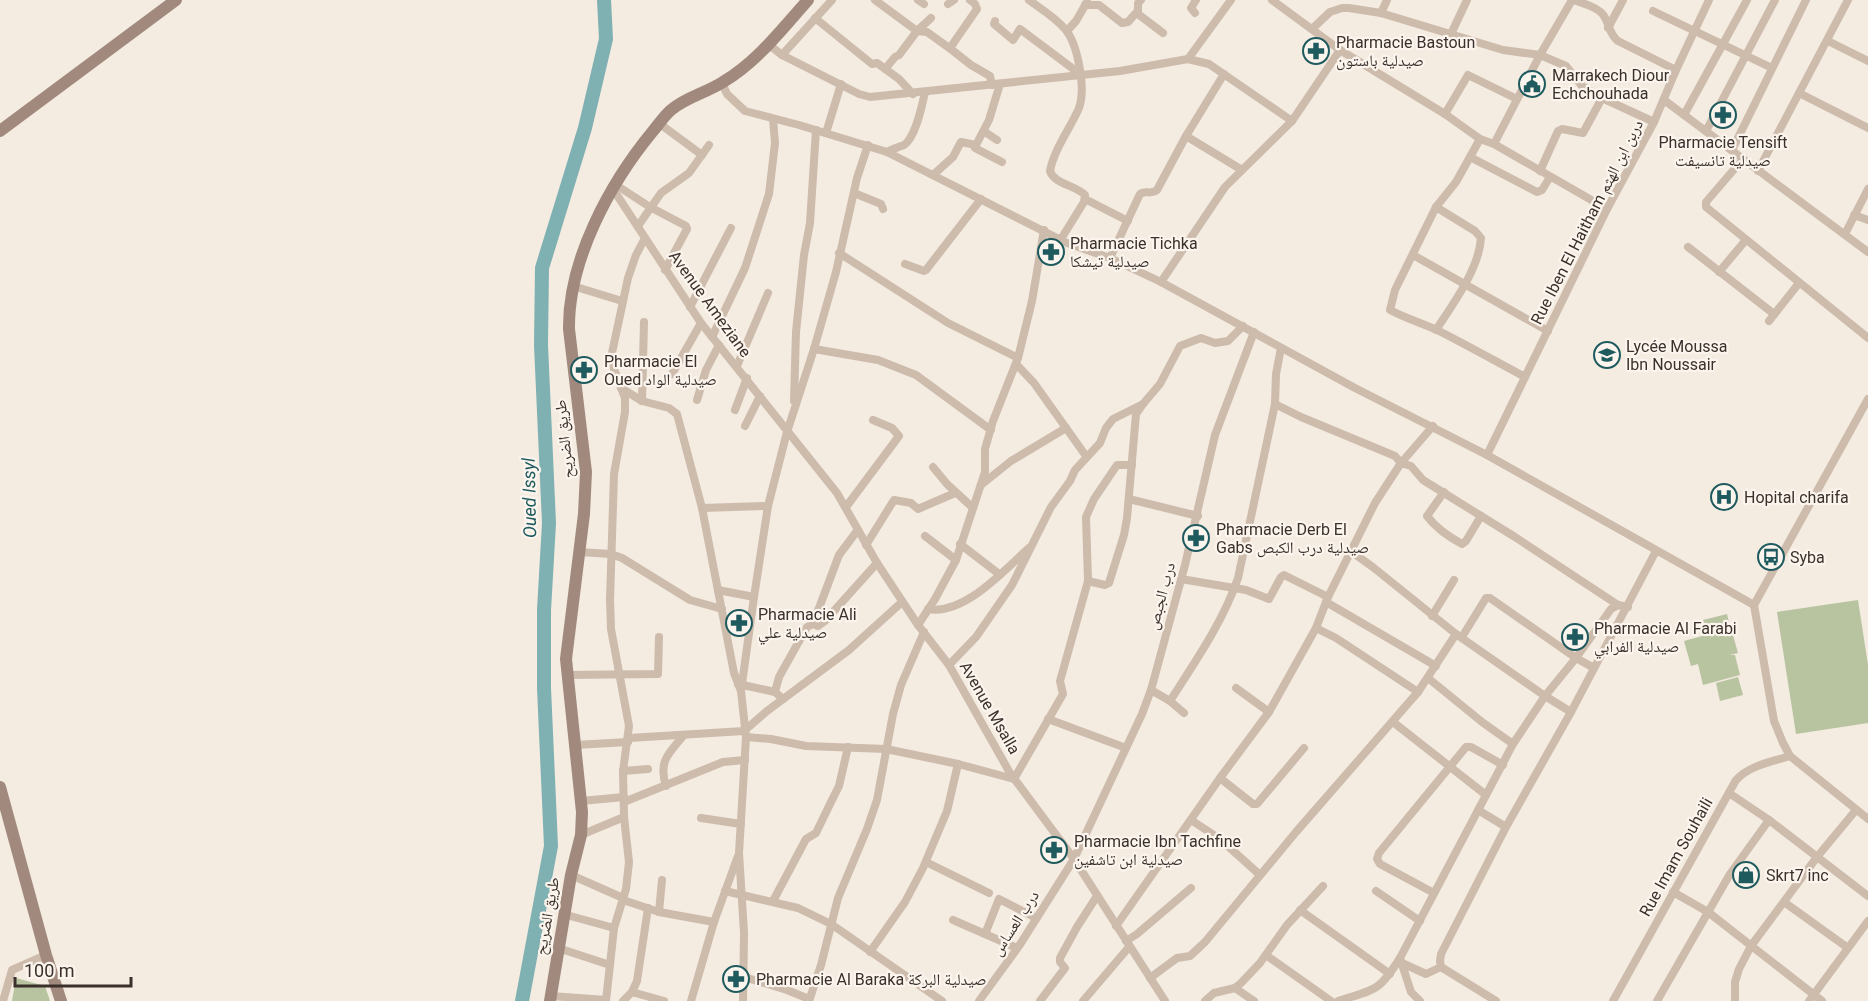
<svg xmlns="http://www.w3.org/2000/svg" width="1868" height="1001" font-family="Roboto,'Noto Naskh Arabic',sans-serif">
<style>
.garden{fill:#b8c4a0}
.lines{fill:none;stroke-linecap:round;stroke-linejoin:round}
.river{stroke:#7fb0b2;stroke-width:14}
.street{stroke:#cdbbac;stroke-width:8}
.secondary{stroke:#a18a7d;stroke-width:12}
.labels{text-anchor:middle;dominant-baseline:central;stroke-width:4.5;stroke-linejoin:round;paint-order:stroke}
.poi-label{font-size:16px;fill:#3b302b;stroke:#fbf5ee;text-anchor:start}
.street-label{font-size:16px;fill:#3b302b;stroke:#fbf5ee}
.water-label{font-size:18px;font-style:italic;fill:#1f5a5e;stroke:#fbf5ee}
</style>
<rect width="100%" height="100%" fill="#f4ebe1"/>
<!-- garden -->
<g class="garden">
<polygon points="1858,600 1868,665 1868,723 1796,734 1777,612"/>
<polygon points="1727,614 1730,627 1707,633 1703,620"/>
<polygon points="1731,628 1738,653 1729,655 1735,655 1740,675 1703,685 1698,664 1691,666 1684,641"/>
<polygon points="1738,677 1743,695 1720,701 1716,683"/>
<polygon points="16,978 45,986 50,1001 12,1001"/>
</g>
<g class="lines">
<!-- river -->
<polyline class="river" points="522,1001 551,846 544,688 544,610 549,523 541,345 542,268 585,128 606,39 604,0"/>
<!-- street -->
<g class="street">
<polyline points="875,0 917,31 927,32 952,50 971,65 990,76 992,85"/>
<polyline points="918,0 924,4"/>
<path d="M1029 0C1041 9 1055 17 1065 29 1078 44 1086 89 1079 108 1070 129 1054 149 1050 171 1054 184 1075 185 1085 195L1084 202 1061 239"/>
<polyline points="1272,0 1340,50 1445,114 1480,139 1494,144 1607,209"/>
<path d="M1574 0C1584 4 1598 7 1604 16 1610 25 1609 34 1618 41L1676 70"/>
<polyline points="948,4 954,0"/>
<polyline points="1085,5 1099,5 1122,23 1128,22 1136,13 1138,14 1163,33"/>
<polyline points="1653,11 1772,68"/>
<polyline points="1195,13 1191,8 1196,0"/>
<polyline points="1381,13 1387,0"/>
<polyline points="1138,14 1138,3 1141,0"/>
<polyline points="815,18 872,64 877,63 899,79 913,94"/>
<polyline points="995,21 994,24 1013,40 1020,29 1080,74"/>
<polyline points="1608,28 1623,0"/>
<polyline points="1312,29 1330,12 1342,8 1349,8 1381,13 1503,50 1540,55 1566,66 1582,86 1602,98 1654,122"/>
<polyline points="1067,31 1076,21 1087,2"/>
<polyline points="1451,34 1467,0"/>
<polyline points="1828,41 1868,61"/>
<polyline points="768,44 782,55 859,94 870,97 1120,71 1188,59 1209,64 1292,121"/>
<polyline points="950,48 977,9 975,4 970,0"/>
<polyline points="782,55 832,0"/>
<polyline points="1188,59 1231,0"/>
<polyline points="885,69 895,57 899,55 917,31 931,18"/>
<polyline points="722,83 727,94 745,111 799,125 887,152 1067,243 1110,258 1161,282 1355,388 1487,455 1754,605"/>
<polyline points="1799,93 1868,128"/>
<polyline points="1664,100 1868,252"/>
<polyline points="1445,114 1468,75 1517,99"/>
<polyline points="1684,115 1747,0"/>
<polyline points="660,124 702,155"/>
<polyline points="1706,131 1775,0"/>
<polyline points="985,132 997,140"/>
<polyline points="826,133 841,84"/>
<polyline points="1186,136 1242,170"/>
<path d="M1480 139 1456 182 1436 207 1395 290 1390 310C1405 318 1421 323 1437 330 1467 345 1495 361 1525 377"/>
<polyline points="1494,144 1540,55 1572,0"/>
<polyline points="974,146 975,148 1002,162"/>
<polyline points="1732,150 1806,0"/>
<path d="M887 152C892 149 899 147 904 145 916 137 922 105 925 92"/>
<polyline points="1470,157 1537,192 1542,190 1550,177"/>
<polyline points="1743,159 1706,202 1706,207 1868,338"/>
<polyline points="1540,171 1558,131 1562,129 1583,133 1602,98"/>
<polyline points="1758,171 1848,0"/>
<polyline points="933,175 953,157 961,142 976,145 989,120 1000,84"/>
<polyline points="616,185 650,207 686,226 687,229 665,270"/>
<polyline points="613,189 701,323 837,493 877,563 918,625 949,665 1010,773 1074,859 1165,1001"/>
<polyline points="854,193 881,204 883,209"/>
<polyline points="1085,199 1128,221"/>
<polyline points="1854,215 1868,220"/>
<polyline points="638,226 661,193 689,173 709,145"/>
<polyline points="1845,234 1868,189"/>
<polyline points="1688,247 1774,314"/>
<polyline points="839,253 948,323 1018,358"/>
<polyline points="1413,255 1548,331"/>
<path d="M1110 258 1140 194C1145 190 1151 195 1157 190L1186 136 1224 74"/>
<polyline points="905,264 924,271 926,270 981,199"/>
<polyline points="1719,272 1745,241"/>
<polyline points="1161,282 1225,187 1292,121 1340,50"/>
<polyline points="573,286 622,301"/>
<polyline points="690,307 731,228"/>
<polyline points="1769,321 1799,283"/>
<path d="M1436 330C1453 304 1479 269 1481 238L1475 231 1436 207"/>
<polyline points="712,337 745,268 769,194 775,143 773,119"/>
<polyline points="814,349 878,360 916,375 991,430"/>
<polyline points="1016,364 1034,383 1086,456"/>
<polyline points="737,366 768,293"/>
<polyline points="672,374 701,323"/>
<polyline points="621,388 642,401 669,408 677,414 702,508 734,673 741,691"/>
<polyline points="1868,399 1754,605 1774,721 1783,743 1790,756 1868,819"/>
<polyline points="697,400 706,370 719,345"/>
<polyline points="642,401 644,322"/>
<polyline points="794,401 796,332 804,255 810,223 816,130"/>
<polyline points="1275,404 1301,417 1395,456 1401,463 1411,466 1423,480 1515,537 1618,605"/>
<polyline points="735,410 747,378"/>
<polyline points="745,426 760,396"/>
<polyline points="1487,455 1607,209 1654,122 1676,70 1709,0"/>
<polyline points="933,467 947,484 973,508"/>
<polyline points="981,485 1011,461 1066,428"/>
<path d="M1444 492 1427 516C1436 528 1449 537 1462 544L1466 541 1481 516"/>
<polyline points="1129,499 1198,516"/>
<polyline points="846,507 899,436 892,428 873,420"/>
<polyline points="702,508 768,506"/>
<polyline points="925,536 956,560"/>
<polyline points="960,544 999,574"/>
<polyline points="866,545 894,500 911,503 918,509 955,493"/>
<polyline points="579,552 611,554 622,558 690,600 722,609"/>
<polyline points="1352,552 1374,568 1456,634 1545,696 1571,712"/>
<polyline points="1181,579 1246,590 1269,599 1281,577 1284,575 1328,597"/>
<polyline points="1088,581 1105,585 1109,583 1124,535 1127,518 1136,414 1143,404"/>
<polyline points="718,590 754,597"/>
<polyline points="1326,602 1436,666"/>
<path d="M928 609C964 616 1004 570 1029 548"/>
<polyline points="1432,616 1454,580"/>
<polyline points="813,624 818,626 825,621 877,563"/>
<polyline points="918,625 935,599 956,560 985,472 985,449 993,421 1018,358 1032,301 1044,230"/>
<polyline points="1316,628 1336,638 1418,692"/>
<polyline points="1462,637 1486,598 1490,598 1576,658 1594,668"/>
<polyline points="949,665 976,637 1012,585 1051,507 1070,481 1075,470 1100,443 1106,428 1113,419 1143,404 1160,384 1180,346 1201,338 1215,343 1228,341 1243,326"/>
<polyline points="567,675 658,674 659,637"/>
<polyline points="1428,678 1482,722 1513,744"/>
<polyline points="738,684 775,692"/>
<polyline points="1236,688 1269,712"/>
<polyline points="1151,690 1170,701 1184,713"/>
<polyline points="783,699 775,692 779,677 807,627 813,624 839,555 857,531"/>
<path d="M1170 701C1195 662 1223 622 1238 578L1275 404 1276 374 1281 348"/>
<polyline points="1048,719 1126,748"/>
<polyline points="1393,722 1486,795"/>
<polyline points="746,737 771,739 806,746 886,749 958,764 1014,779 1063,694 1060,681 1088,581 1086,517 1094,499 1117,465 1132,465"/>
<polyline points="629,738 744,731 767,711 849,650 902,602"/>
<polyline points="575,745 628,742"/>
<polyline points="623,771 648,769"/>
<polyline points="1220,778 1253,804 1257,804 1304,748"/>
<path d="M666 786C658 761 669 753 684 735"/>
<polyline points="1729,793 1769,820 1868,896"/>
<polyline points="581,801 624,797"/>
<polyline points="624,802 723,762 745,760"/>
<polyline points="1478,810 1506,827"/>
<polyline points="701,818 741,824"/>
<polyline points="1191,820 1220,839 1260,875"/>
<polyline points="581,835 624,817"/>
<polyline points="926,862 989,893"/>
<polyline points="571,875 623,898"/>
<polyline points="725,891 798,908 831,924 942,1001"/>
<polyline points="1376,891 1420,921"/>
<polyline points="1673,892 1708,912 1822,1001"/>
<polyline points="1434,893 1380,864 1377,859 1379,853 1466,747 1471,747 1503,765"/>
<polyline points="623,900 659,912 714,922"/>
<polyline points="773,901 806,839 816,833 831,802 839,786 848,747"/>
<polyline points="1784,902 1848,948"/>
<polyline points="1300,910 1390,974"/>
<polyline points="659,912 662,880"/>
<polyline points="563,914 614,928"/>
<polyline points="953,920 1017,948"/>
<polyline points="1116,926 1220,778 1269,712 1316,628 1328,597 1375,503 1401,463 1433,426"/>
<polyline points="985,934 999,899 1036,918"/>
<polyline points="1126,941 1137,934 1191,888"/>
<polyline points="558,948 610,965"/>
<polyline points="870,952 905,902 923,868 947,811 958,764"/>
<polyline points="1266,955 1331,1001"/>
<polyline points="1402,963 1426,974 1441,967"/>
<polyline points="744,977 787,990 809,999"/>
<polyline points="1150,978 1177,958 1190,956 1205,942 1296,832 1418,692 1456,634"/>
<polyline points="1235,988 1254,1001"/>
<polyline points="632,992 664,1001"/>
<polyline points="551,996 606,1000"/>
<polyline points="3,1001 12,970 46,955"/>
<polyline points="606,1001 614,928 626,889 629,862 624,817 623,771 629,726 611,629 610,600 614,474 625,412 625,398 614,369 612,353 628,278 636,255 645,238"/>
<polyline points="623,1001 632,992 637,981 648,908"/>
<polyline points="691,1001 714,922 738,856"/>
<polyline points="743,1001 744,933 739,853 746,737 741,691 754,597 768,506 787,432 814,349 836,272 857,178 868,145"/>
<polyline points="809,1001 821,965 838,898 867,829 877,800 893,714 901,685 924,632"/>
<polyline points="979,1001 1019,946 1074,859 1142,714 1151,690 1185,565 1215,435 1254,332"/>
<polyline points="1040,1001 1065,968 1060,962 1060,958 1077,927 1097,896"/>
<polyline points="1083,1001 1129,947"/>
<polyline points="1205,1001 1214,993 1235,988 1241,983 1260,963 1287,925 1323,886"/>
<path d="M1338 1001C1375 989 1378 993 1400 958"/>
<polyline points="1420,1001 1411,992 1400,958 1513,744 1545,696 1576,658 1611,609 1618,605 1628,607"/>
<polyline points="1496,1001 1441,967 1440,961 1441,954 1506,827 1571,712 1656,551"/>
<path d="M1613 1001 1736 780C1750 765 1771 762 1790 756"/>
<polyline points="1657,1001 1730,874 1769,820"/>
<polyline points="1735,1001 1735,982 1739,969 1751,946 1817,857 1856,810"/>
<polyline points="1809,1001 1868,921"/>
</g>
<!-- secondary -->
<g class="secondary">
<polyline points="0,131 176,0"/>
<polyline points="0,787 46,955 61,1001"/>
<path d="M550 1001 571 875 581 835 582 812 566 659 584 514 586 472 569 329C568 260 610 183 653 131 659 124 664 116 671 110 686 97 706 93 723 82 757 62 782 29 808 0"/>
</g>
</g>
<!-- icons -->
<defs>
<symbol id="pharmacy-ring" viewBox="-11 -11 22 22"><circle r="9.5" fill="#fbf5ee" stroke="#1f5a5e" stroke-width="1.5"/><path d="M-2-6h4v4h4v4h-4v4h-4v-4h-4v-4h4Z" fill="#1f5a5e"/></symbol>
<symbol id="civic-ring" viewBox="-11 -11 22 22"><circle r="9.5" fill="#fbf5ee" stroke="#1f5a5e" stroke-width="1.5"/><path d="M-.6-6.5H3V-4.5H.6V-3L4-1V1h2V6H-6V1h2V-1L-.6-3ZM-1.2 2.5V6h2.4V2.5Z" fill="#1f5a5e"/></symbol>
<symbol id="school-ring" viewBox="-11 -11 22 22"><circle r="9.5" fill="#fbf5ee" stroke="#1f5a5e" stroke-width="1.5"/><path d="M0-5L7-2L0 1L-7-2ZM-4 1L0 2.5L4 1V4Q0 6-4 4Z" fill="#1f5a5e"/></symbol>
<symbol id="hospital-ring" viewBox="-11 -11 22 22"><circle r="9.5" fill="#fbf5ee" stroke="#1f5a5e" stroke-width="1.5"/><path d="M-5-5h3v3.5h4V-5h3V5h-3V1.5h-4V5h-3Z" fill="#1f5a5e"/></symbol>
<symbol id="bus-ring" viewBox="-11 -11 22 22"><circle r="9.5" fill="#fbf5ee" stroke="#1f5a5e" stroke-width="1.5"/><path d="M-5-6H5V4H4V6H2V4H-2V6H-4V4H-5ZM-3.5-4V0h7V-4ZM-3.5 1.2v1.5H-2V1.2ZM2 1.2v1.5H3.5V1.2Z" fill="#1f5a5e"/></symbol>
<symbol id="shop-ring" viewBox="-11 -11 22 22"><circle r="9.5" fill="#fbf5ee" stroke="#1f5a5e" stroke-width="1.5"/><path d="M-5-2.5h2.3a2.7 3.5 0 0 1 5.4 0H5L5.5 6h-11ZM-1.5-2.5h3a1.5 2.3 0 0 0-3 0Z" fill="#1f5a5e"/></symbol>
</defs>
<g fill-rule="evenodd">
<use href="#pharmacy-ring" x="1301" y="36" width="30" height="30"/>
<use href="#civic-ring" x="1517" y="69" width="30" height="30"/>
<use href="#pharmacy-ring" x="1708" y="100" width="30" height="30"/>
<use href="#pharmacy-ring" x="1036" y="237" width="30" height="30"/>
<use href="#school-ring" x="1592" y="340" width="30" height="30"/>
<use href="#pharmacy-ring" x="569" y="355" width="30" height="30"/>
<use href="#hospital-ring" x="1709" y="482" width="30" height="30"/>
<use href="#pharmacy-ring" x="1181" y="523" width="30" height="30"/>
<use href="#bus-ring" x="1756" y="542" width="30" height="30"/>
<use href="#pharmacy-ring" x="724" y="608" width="30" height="30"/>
<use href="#pharmacy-ring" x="1560" y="622" width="30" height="30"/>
<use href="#pharmacy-ring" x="1039" y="835" width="30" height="30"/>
<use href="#shop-ring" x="1731" y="860" width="30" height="30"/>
<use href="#pharmacy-ring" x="721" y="964" width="30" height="30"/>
</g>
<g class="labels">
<!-- poi labels -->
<g class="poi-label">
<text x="1336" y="42">Pharmacie Bastoun<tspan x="1336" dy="18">صيدلية باستون</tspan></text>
<text x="1552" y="75">Marrakech Diour<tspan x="1552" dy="18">Echchouhada</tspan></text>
<text x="1723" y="142" text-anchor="middle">Pharmacie Tensift<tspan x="1723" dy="18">صيدلية تانسيفت</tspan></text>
<text x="1070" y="243">Pharmacie Tichka<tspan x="1070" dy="18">صيدلية تيشكا</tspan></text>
<text x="1626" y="346">Lycée Moussa<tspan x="1626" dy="18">Ibn Noussair</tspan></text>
<text x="604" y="361">Pharmacie El<tspan x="604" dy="18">Oued صيدلية الواد</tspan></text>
<text x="1744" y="497">Hopital charifa</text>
<text x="1216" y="529">Pharmacie Derb El<tspan x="1216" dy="18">Gabs صيدلية درب الكبص</tspan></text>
<text x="1790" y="557">Syba</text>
<text x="758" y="614">Pharmacie Ali<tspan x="758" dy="18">صيدلية علي</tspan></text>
<text x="1594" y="628">Pharmacie Al Farabi<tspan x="1594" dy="18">صيدلية الفرابي</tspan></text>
<text x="1074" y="841">Pharmacie Ibn Tachfine<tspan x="1074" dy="18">صيدلية ابن تاشفين</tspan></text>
<text x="1766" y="875">Skrt7 inc</text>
<text x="756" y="979">Pharmacie Al Baraka صيدلية البركة</text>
</g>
<!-- street labels -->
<g class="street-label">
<text transform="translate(1587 222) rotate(-63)">Rue Iben El Haitham دربن ابن الهثم</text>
<text transform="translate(710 304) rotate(54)">Avenue Ameziane</text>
<text transform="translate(564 439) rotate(-96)">طريق الضريح</text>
<text transform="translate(1161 596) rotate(-75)">درب الجبص</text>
<text transform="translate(990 708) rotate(60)">Avenue Msalla</text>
<text transform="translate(1676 857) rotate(-61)">Rue Imam Souhaili</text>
<text transform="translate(547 916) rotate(-80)">طريق الضريح</text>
<text transform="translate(1015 923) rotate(-57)">درب العساس</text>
</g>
<!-- water labels -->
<g class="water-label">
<text transform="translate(529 498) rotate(-91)">Oued Issyl</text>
</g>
</g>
<!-- scale -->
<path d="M15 977v9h116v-9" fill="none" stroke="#3b302b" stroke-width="3"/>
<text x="24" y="977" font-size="18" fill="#3b302b" stroke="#fbf5ee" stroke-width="4.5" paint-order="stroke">100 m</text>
</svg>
